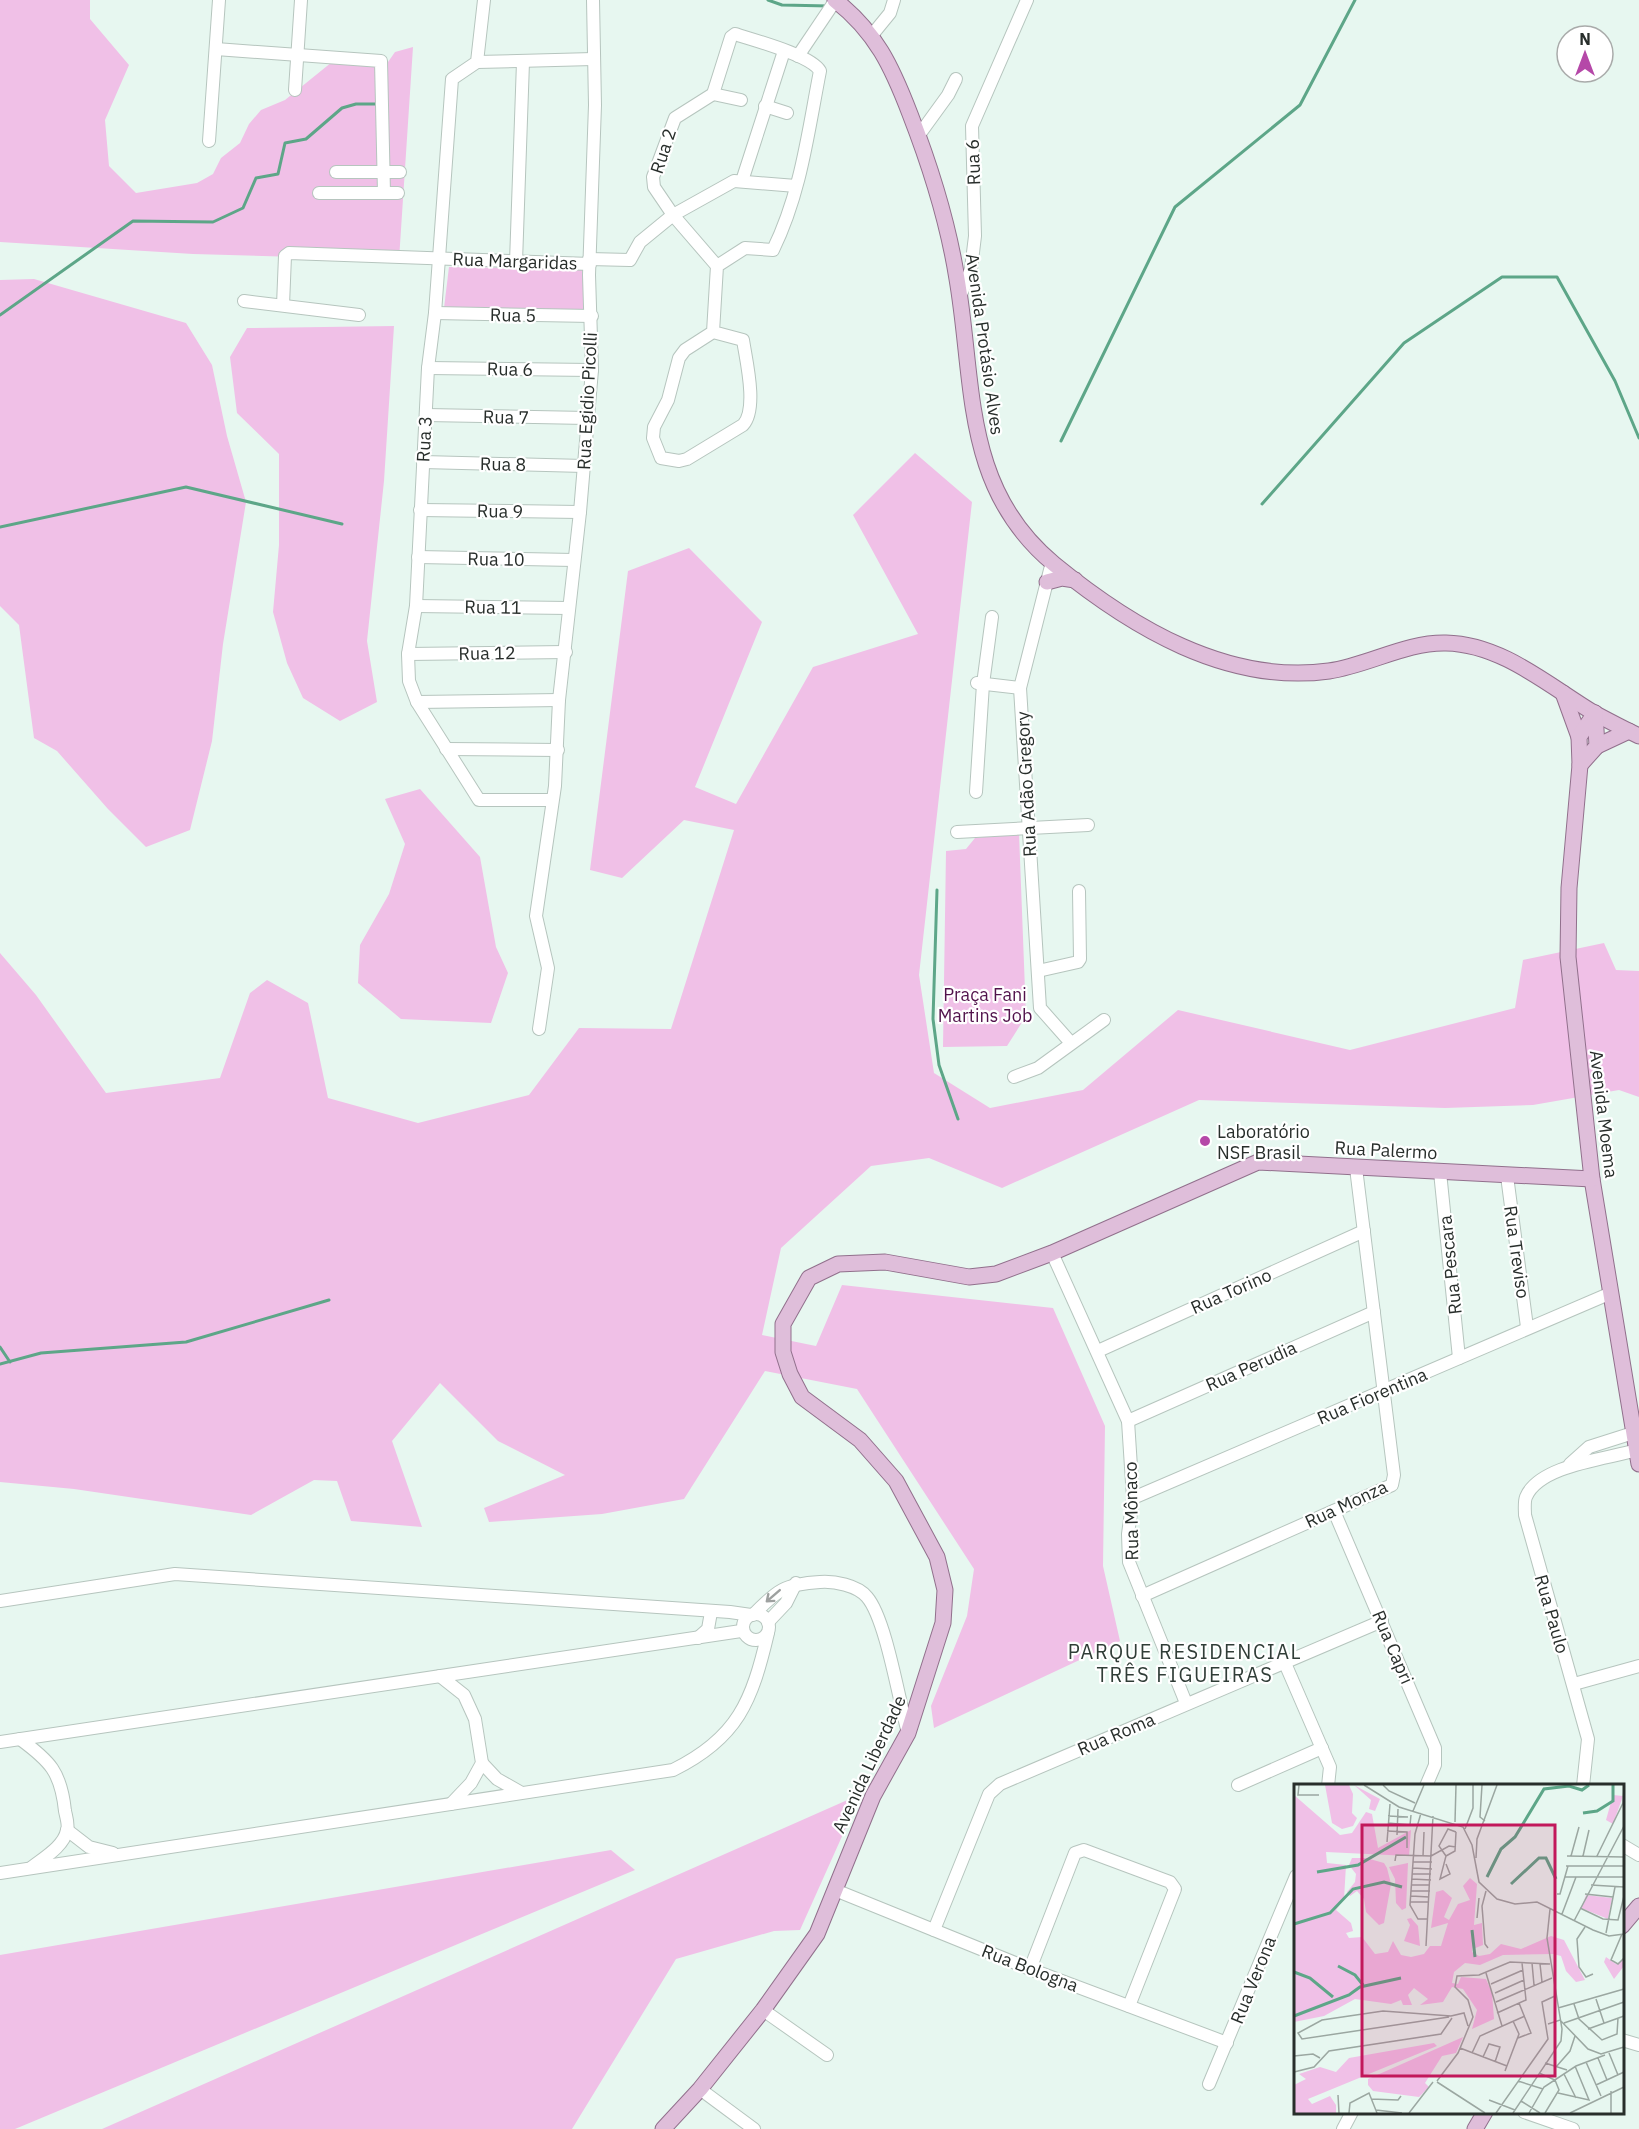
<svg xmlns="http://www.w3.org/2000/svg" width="1639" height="2129" font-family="'IBM Plex Sans',sans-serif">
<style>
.green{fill:#f0c0e7}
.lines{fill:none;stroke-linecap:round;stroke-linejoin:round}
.stream{stroke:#5da688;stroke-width:3}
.minor-casing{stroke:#b6c5be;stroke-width:14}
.major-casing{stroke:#91708c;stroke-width:17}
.minor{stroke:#fff;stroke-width:12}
.major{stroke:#dfbeda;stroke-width:15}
.oneway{stroke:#9ea1a0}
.poi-dot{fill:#b548a8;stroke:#fff;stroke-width:2}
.labels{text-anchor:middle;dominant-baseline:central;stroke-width:4.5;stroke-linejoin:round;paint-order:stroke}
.street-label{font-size:18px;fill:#282e2b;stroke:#fff}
.park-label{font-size:18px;fill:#51124b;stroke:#fff}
.poi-label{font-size:18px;fill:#282e2b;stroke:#fff;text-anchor:start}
.neighbourhood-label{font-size:20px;letter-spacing:1.5px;fill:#303d37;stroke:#fff}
.inset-river{fill:none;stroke:#5da688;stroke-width:3}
.inset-road{fill:none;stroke:#9ba7a1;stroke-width:1.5}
.view{fill:#c2185b;fill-opacity:0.15;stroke:#c2185b;stroke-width:3}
.inset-edge{fill:none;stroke:#282e2b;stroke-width:3}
</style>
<rect width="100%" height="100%" fill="#e7f7f0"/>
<!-- green -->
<g class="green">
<polygon points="0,0 90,0 90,19 129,65 105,120 109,166 136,193 197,183 213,174 221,158 240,143 249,124 261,110 285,100 332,62 388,62 395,52 413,47 399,260 193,254 0,242"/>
<polygon points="449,267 582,269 586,310 444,308"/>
<polygon points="34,279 186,323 212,365 227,436 246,502 223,644 212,741 190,830 146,847 108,809 57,751 34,738 19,625 0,606 0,280"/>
<polygon points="394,326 384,481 367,641 377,702 340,721 303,698 287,663 273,612 279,545 279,454 237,413 230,357 247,328"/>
<polygon points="915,453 972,502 919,975 934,1073 990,1108 1083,1090 1178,1010 1350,1050 1515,1008 1523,960 1604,943 1616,970 1639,971 1639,1097 1619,1090 1533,1105 1445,1108 1199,1100 1002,1188 929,1158 871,1166 781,1248 762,1335 816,1346 842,1285 1053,1308 1105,1426 1103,1566 1120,1641 934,1728 931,1706 967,1616 974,1569 857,1389 765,1371 684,1499 602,1514 489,1522 484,1508 565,1475 498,1441 440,1383 392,1441 422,1527 351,1521 337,1481 314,1480 251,1515 74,1489 0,1482 0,953 36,995 106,1093 220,1078 250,993 267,980 308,1003 328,1098 418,1123 529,1095 579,1028 671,1029 734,830 684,820 622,878 590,870 628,571 689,548 762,622 695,787 736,804 813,667 918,634 853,515"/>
<polygon points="420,789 480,857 496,947 508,973 491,1023 401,1019 358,983 360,945 389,894 405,844 385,799"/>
<polygon points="1019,833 1026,1016 1007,1046 943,1047 946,851 966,849 975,838"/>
<polygon points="861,1794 800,1930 774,1931 676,1959 572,2129 102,2129"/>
<polygon points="611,1850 635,1870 15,2129 0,2129 0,1955"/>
</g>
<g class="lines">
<!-- stream -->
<g class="stream">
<polyline points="768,0 782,5 829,6"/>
<polyline points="0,315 133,221 213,222 243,208 256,178 278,174 285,143 306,139 342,108 356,104 375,104"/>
<polyline points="1061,441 1175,207 1300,105 1355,0"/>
<polyline points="1262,504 1404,343 1502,277 1557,277 1615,381 1639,438"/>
<polyline points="0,527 186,487 342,524"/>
<polyline points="937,890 933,1019 939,1065 958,1119"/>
<polyline points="0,1347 10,1362"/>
<polyline points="0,1364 41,1353 186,1342 329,1300"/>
</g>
<defs>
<g id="minor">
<polyline points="484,0 477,62 452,79 435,313 428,368 416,606 408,654 409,681 417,702 479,800 552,800"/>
<polyline points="872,35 890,13 894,0"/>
<polyline points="216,49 381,61 384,193"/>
<polyline points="798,56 835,1"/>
<polyline points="477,62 593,59"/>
<polyline points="295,90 301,0"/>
<polyline points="713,94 741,100"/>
<polyline points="765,106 787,113"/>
<polyline points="919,135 948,95 956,79"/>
<polyline points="209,141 219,0"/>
<polyline points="336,172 400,172"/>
<polyline points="742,181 784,51"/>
<polyline points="319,193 398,193"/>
<polyline points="589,259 630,260 640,242 673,215 734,181 796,186"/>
<polyline points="516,262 523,62"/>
<polyline points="960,297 971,269 975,236 972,126 1027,0"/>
<polyline points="244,301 359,315"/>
<polyline points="283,305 285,256 289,253 590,264"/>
<polyline points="435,313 592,316"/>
<path d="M713 332 743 340C746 360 758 409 743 425L687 459 679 461 661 458 653 438 654 427 668 400 679 358 685 350 713 332 717 266 673 215 654 187 653 177 675 118 713 94 731 37 735 34C753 40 811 55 820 71 808 132 801 193 773 250L745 248 717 266"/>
<polyline points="428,368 592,370"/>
<polyline points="426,415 587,418"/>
<polyline points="423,462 584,466"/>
<polyline points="420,510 580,512"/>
<polyline points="418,557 574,560"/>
<polyline points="1052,562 1020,688 1040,1008 1071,1043"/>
<polyline points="416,606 569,608"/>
<polyline points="408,654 566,652"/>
<polyline points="977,683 1020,688"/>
<polyline points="417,702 559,700"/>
<polyline points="446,749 558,750"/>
<polyline points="976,792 983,684 992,617"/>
<polyline points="957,832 1088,825"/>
<polyline points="1038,971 1078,962 1080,959 1079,891"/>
<polyline points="539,1029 548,968 536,916 555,786 559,700 580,512 592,370 589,275 595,105 593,0"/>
<polyline points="1014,1077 1038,1068 1104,1020"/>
<polyline points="1440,1172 1459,1358"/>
<polyline points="1507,1176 1527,1327"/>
<polyline points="1052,1253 1128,1421 1133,1498 1128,1534 1129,1562 1186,1703"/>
<polyline points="1098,1351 1364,1231"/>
<polyline points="1128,1421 1374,1312"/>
<polyline points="1570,1464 1589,1447 1633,1433"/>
<polyline points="1133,1498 1611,1293"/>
<polyline points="1334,1511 1435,1748 1435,1765 1426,1786"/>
<polyline points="1142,1596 1392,1485 1394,1475 1356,1168"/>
<polyline points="0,1601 175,1574 730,1612 751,1615"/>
<circle cx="756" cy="1627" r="13"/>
<path d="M753 1615C777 1590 785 1584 820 1582 834 1581 857 1585 867 1597 886 1619 899 1701 908 1733"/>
<polyline points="768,1622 786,1603 796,1583"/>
<polyline points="698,1638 708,1629 711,1612"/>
<polyline points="1284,1661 1330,1767 1328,1786"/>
<polyline points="440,1676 464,1695 475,1719 482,1763 471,1783 451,1804"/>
<polyline points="1574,1684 1639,1666"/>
<path d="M20 1739C50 1761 61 1772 65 1811 66 1816 69 1825 67 1830 64 1846 45 1857 32 1867"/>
<polyline points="0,1742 741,1631"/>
<polyline points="482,1763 497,1779 520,1792"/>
<polyline points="1238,1785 1322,1748"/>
<path d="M1583 1786 1588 1739 1525 1515C1525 1510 1524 1502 1526 1497 1539 1465 1607 1459 1637 1450"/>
<polyline points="67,1830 89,1847 113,1853"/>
<polyline points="1622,1845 1639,1855"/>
<path d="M0 1873 673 1770C738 1738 752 1701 768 1633"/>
<polyline points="835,1890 1030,1969 1227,2043"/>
<polyline points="934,1930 989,1794 1000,1784 1382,1621"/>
<polyline points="1030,1969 1075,1853 1084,1850 1170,1882 1175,1889 1129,2006"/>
<polyline points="763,2010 827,2055"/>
<polyline points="1622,2040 1639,2045"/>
<polyline points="1209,2084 1296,1876"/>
<polyline points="700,2089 754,2129"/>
<polyline points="1524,2112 1573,2129"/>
<polyline points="1343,2129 1352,2112"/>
</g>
<g id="major">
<path d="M835 0C876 32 892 67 910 114 931 168 948 222 957 279 975 384 962 488 1054 564 1131 627 1227 685 1329 671 1369 665 1406 642 1446 643 1502 644 1549 686 1594 713 1609 721 1624 729 1639 736"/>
<polyline points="1047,582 1062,578 1075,580"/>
<polyline points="1563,693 1579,737"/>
<polyline points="1595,713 1579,737 1580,765 1569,888 1568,957 1592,1179 1639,1464"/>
<polyline points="1597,746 1629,731"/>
<polyline points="1580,765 1597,746 1595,713"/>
<polyline points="1622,1926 1639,1906"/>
<polyline points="663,2129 700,2089 763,2010 817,1934 873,1796 908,1733 943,1623 945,1590 937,1557 896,1481 860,1440 802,1397 790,1374 783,1352 783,1324 809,1278 838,1264 885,1262 969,1277 996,1274 1052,1253 1258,1162 1592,1179"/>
<polyline points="1475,2129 1485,2112"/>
</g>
</defs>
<!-- minor casing -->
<use href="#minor" class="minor-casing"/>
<!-- major casing -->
<use href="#major" class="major-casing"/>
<!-- minor -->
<use href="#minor" class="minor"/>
<!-- major -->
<use href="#major" class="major"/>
</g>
<!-- one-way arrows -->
<defs><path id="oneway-shaft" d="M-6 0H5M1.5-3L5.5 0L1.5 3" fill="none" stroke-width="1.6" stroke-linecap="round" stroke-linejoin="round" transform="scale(1.5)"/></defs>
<use class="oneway" href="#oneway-shaft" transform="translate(773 1596) rotate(139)"/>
<!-- markers -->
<circle class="poi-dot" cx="1205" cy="1141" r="6"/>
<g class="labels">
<!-- street labels -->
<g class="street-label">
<text transform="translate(663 151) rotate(-72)">Rua 2</text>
<text transform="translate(973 162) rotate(-92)">Rua 6</text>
<text transform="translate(515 261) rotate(2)">Rua Margaridas</text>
<text transform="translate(513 315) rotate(1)">Rua 5</text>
<text transform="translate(985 344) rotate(82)">Avenida Protásio Alves</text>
<text transform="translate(510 369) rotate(1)">Rua 6</text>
<text transform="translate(587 401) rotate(-87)">Rua Egidio Picolli</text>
<text transform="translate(506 417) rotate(1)">Rua 7</text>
<text transform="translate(424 439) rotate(-87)">Rua 3</text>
<text transform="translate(503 464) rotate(1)">Rua 8</text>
<text transform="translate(500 511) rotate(1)">Rua 9</text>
<text transform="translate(496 559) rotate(1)">Rua 10</text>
<text transform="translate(493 607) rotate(1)">Rua 11</text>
<text transform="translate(487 653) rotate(-1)">Rua 12</text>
<text transform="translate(1026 784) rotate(-93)">Rua Adão Gregory</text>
<text transform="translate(1604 1114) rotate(83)">Avenida Moema</text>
<text transform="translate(1386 1150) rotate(3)">Rua Palermo</text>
<text transform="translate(1517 1252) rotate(82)">Rua Treviso</text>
<text transform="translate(1450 1265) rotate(-96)">Rua Pescara</text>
<text transform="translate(1231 1291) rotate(-24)">Rua Torino</text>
<text transform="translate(1251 1366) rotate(-24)">Rua Perudia</text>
<text transform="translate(1372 1396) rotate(-23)">Rua Fiorentina</text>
<text transform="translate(1346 1504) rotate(-25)">Rua Monza</text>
<text transform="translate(1131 1511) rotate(-91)">Rua Mônaco</text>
<text transform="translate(1552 1614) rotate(74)">Rua Paulo</text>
<text transform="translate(1393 1647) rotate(67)">Rua Capri</text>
<text transform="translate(1116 1734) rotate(-23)">Rua Roma</text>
<text transform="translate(869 1764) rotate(-65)">Avenida Liberdade</text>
<text transform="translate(1030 1968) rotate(21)">Rua Bologna</text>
<text transform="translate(1253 1980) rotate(-68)">Rua Verona</text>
</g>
<!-- park labels -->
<g class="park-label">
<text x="985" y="994">Praça Fani<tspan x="985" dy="21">Martins Job</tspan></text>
</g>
<!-- poi labels -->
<g class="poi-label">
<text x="1217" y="1131">Laboratório<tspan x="1217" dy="21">NSF Brasil</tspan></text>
</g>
<!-- neighbourhood labels -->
<g class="neighbourhood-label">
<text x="1185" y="1651">PARQUE RESIDENCIAL<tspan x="1185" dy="23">TRÊS FIGUEIRAS</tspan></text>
</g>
</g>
<!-- overview -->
<g transform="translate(1294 1784)">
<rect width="330" height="330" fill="#e7f7f0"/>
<path d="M55 1 59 10 58 29 63 34 59 42 48 45 38 39 31 1ZM60 1 86 15 81 27 75 25 77 16ZM0 11 46 51 58 49 72 28 78 30 84 64 117 46 115 72 32 68 33 79 52 81 50 115 42 126 57 139 59 147 52 149 55 154 68 153 81 170 94 168 99 157 107 171 117 173 130 170 136 162H147L154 139 137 144 142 108 149 106 158 114 150 133 155 136 164 120 176 116 169 102 176 94 183 100 178 168 185 172 196 170 207 160 227 165 257 152 270 156 291 196 282 198 272 187 267 172 259 170 209 171 186 181 171 179 160 188 158 199 164 200 167 193 192 195 198 209 200 235 178 245 183 226 169 205 158 203 149 218 126 221 134 215 120 204 114 211 118 221H109L107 216 97 220 61 215 30 232 0 238ZM319 11 329 12 319 40 312 36ZM58 74H72L90 79 93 84 97 100 90 139 85 141 72 128 70 115 63 107 56 112 53 108 61 98 62 90 55 81ZM114 79 112 124 108 126 102 119 101 95 95 83ZM292 111 318 114 314 135 287 124ZM117 134 124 142 126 162 110 157 116 141 113 135ZM188 139 189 161 179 165 180 141ZM312 173 322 180 330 175V182L320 195 310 178ZM169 253 162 269 148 272 131 299 135 303 125 313 79 307 74 301V295ZM140 259 143 262 14 315 18 320 36 312 42 321V329H0V301L12 295 5 290 26 283 42 288 55 274Z" fill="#f0c0e7"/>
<path class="inset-river" d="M289 29 303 27 319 17V1M23 88 64 81 112 53M193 93 207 65 221 53 250 5 275 2 288 6 295 1M217 100 245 74H252L262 95M0 140 36 129 59 105 90 98 108 103M178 146 181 173M44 182 61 191 69 201M0 188 16 194 39 213M0 232 55 211 66 203 107 194"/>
<path class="inset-road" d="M5 1 4 11H25M70 1 105 23 169 43 178 61 185 98 203 115 221 120 243 118 299 146 315 152 330 150M89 1 95 7 121 19M188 1 186 33 191 37M119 27 130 1M127 29 121 50 116 121 124 135H133M94 32 114 33M161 38 162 1M94 39 116 41 117 31M171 45 179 24V1M93 47 113 48V64M103 51 104 25M93 58 96 20M129 72 130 48M137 72 155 62 162 63M152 72 161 67 162 48M273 72 330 73M277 72 285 43M289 72 295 46M303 72 329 19 330 4M182 74 183 55 203 1M101 77 102 71 137 72M119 78H138M152 80 156 90 146 95 152 72 145 62 154 45 162 48M272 82H330M118 84 138 85M118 90H137M271 93H330M118 95 137 96M117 101H136M297 101 330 103M117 107H136M192 107 188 122 191 160 194 164M263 110H266L274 82M291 110 319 113M117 112 135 113M116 118H135M286 124 309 135 324 136 330 112M268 130 282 93M183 134 185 114M280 137 330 42M291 143 283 155 285 183 292 193 299 190M312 149 321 103M328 150 317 176 324 180 330 174M132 162 139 32M238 179 240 201M246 180 248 198M192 189 208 242M197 200 229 186M201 209 230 196M302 215 310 239M202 218 258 194M280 220 285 235 308 256 323 250 324 234M264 224 330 205M203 229 232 216 228 179M157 232 170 229 174 242M155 233 8 255 4 249 28 236 89 227 157 232M270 239 330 218M254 240 266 236 294 265 307 270 330 263M294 245 330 232M224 254 237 249 225 219M166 264 213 282M178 269 186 252 231 232M315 269 324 291M0 272 19 270 26 274M189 273 195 260 206 263 201 278M304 274 313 296M292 278 307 312M251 279 273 286M262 283 276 267 281 252M211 287 225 250 219 237M0 288 20 283 35 267 147 250 158 234M245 289 261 296 265 306 251 329M270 290 282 314M143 297 164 269 179 233 174 216 161 203 163 192 185 191 216 178 256 180M224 297 249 305M143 298 191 329M302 301 330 288M317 307V329M264 309 295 316 281 282M44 311 45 329M77 315 104 316 107 312M195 316 221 326M227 317 246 329M82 326 108 329M55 329 56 319 75 309 83 329M115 329 139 298M202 329 254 255 248 218 261 212M219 329 267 257 268 245 253 154 256 125M235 329 250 303 282 282 311 271M276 329 330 303"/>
<path class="view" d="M68 41H261V292H68Z"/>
<rect width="330" height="330" class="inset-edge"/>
</g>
<!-- north arrow -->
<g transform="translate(1585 54)"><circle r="28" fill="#ffffff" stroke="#a9abaa" stroke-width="1.5"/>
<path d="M0-4.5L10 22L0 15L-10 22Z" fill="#b548a8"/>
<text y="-9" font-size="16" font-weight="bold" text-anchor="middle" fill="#282e2b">N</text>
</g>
</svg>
